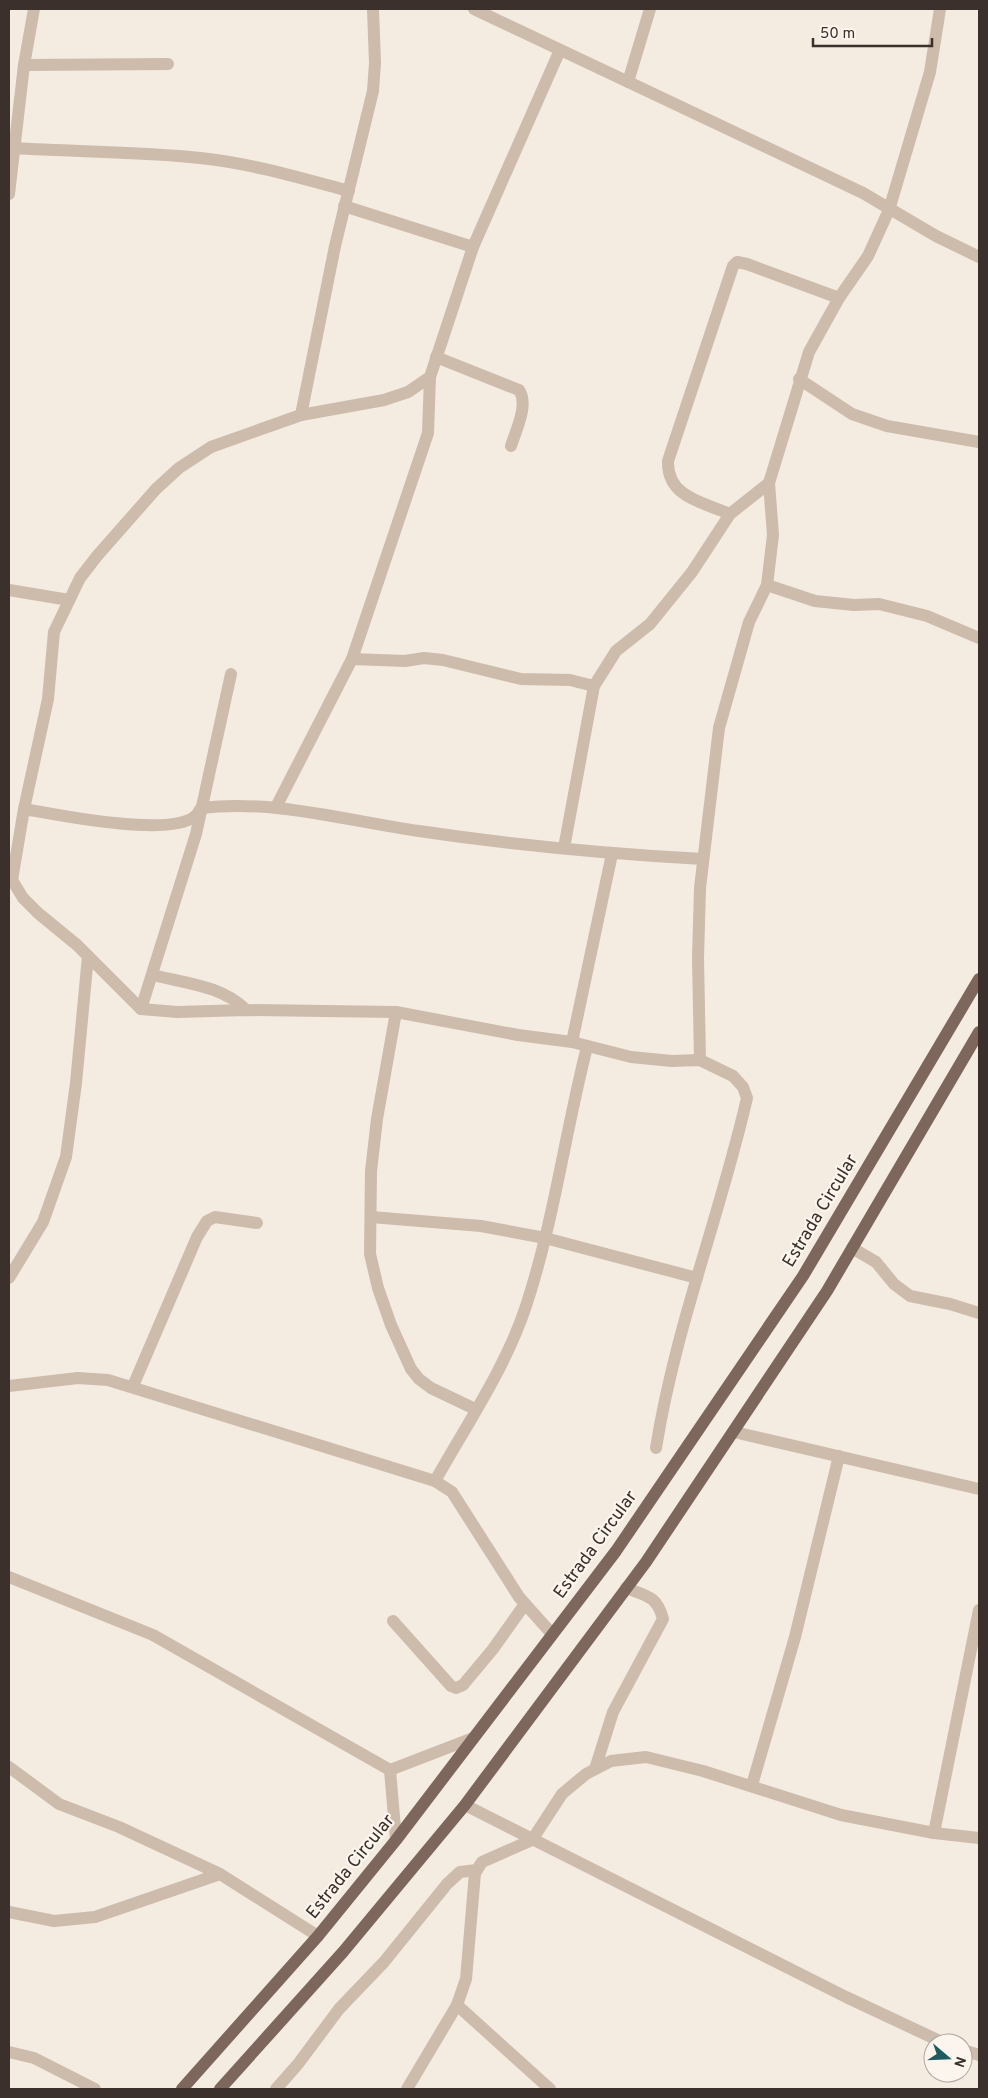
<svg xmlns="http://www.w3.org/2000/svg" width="988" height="2098" font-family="Overpass,sans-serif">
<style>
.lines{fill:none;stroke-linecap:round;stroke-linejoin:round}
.minor{stroke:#cdbbac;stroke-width:12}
.major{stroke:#7d675c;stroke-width:12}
.labels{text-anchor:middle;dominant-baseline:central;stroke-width:4.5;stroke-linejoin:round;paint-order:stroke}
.street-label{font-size:18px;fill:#3b302b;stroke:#fbf5ee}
</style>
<rect width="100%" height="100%" fill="#f4ebe1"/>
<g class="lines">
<!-- minor -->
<g class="minor">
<polyline points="474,9 863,193 936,236 979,257"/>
<polyline points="24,65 168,64"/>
<polyline points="628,82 650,9"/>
<path d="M14 148C76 152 138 151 200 158 250 163 300 178 349 191"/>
<polyline points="9,194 24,65 34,9"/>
<polyline points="344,206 473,247"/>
<path d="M436 357 519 390C529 404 516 430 511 446"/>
<polyline points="799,379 852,414 887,426 979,442"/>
<polyline points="301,415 335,246 373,91 375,63 373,9"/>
<path d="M730 514C702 502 667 497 668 461L733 266 737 262 747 264 839 298"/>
<polyline points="767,585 815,601 854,605 879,604 927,616 979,638"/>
<polyline points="9,590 69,600"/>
<polyline points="352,659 405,661 424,658 443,660 521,679 570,680 594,686"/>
<polyline points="276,807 352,659 428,433 430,377 473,247 560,50"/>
<path d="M24 809C58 815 167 837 194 817 197 815 199 811 201 808 274 799 348 821 419 831 513 845 608 854 703 859"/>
<polyline points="564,848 594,686 616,651 650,624 692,572 730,514 769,483"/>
<path d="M9 875 23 898 38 913 77 945 141 1009 177 1012 246 1010 396 1012 518 1035 572 1042 631 1057 672 1061 700 1060 733 1076 743 1087 747 1098C720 1216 675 1328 656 1448"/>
<polyline points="12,880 24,809 48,699 54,632 80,578 97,556 156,489 179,468 211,447 301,415 384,400 408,392 430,377"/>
<path d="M153 975C185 983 223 986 246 1010"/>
<polyline points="141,1009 196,834 231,674"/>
<polyline points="396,1012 377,1119 371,1171 370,1254 378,1288 391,1325 411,1369 419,1379 431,1388 475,1409"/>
<polyline points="572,1042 612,854"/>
<polyline points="700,1060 698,958 700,888 719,728 749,622 767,585 773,535 769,483 809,352 839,298 868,256 889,210 930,72 940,9"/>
<polyline points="371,1217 481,1226 545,1238 697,1278"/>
<polyline points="852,1248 876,1262 894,1284 910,1296 950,1304 979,1313"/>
<polyline points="9,1278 43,1222 66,1157 76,1083 88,956"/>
<polyline points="9,1386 78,1378 108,1380 435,1481 452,1492 519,1597 552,1634"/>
<polyline points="133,1386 197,1237 207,1221 215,1217 257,1223"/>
<polyline points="734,1432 979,1489"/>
<path d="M435 1481C467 1424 506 1367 526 1306 554 1221 565 1133 587 1047"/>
<polyline points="9,1577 153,1635 390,1770"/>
<polyline points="393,1621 451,1686 456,1688 463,1685 493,1649 525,1604"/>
<polyline points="9,1767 59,1804 119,1827 220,1874 318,1936"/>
<path d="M595 1769 613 1712 663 1619C657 1596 647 1596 626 1588"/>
<polyline points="390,1770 473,1738"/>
<polyline points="390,1770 396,1840"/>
<polyline points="752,1785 795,1637 839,1456"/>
<polyline points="465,1805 846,1997 944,2043"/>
<polyline points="934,1833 979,1610"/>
<polyline points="9,1912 54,1921 95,1917 220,1874"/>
<polyline points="457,2005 550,2089"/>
<polyline points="963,2050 979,2055"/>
<polyline points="9,2052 34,2058 95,2089"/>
<polyline points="276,2089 298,2064 339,2009 384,1962 447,1884 460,1872 477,1870"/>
<polyline points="407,2089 457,2005 466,1979 475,1873 482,1862 532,1840 562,1794 586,1774 611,1761 646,1757 703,1771 841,1815 934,1833 979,1838"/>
</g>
<!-- major -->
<g class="major">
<polyline points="182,2089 318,1936 396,1840 616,1551 803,1276 979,979"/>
<polyline points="220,2089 343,1952 465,1805 646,1562 827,1291 979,1032"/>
</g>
</g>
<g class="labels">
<!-- street labels -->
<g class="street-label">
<text transform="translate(821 1211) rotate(-59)">Estrada Circular</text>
<text transform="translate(596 1545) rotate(-54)">Estrada Circular</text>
<text transform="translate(351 1867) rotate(-51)">Estrada Circular</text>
</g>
</g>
<!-- border -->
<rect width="988" height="2098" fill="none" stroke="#3b302b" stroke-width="20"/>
<!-- north arrow -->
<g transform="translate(948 2058) rotate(109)"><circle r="24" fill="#fbf5ee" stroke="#aea6a0"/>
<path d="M0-4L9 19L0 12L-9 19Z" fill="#1f5a5e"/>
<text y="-8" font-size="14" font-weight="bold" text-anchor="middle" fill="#3b302b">N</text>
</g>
<!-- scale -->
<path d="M813 38v8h119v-8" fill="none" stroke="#3b302b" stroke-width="2.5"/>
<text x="820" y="38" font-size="15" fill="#3b302b" stroke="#fbf5ee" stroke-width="4" paint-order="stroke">50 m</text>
</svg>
